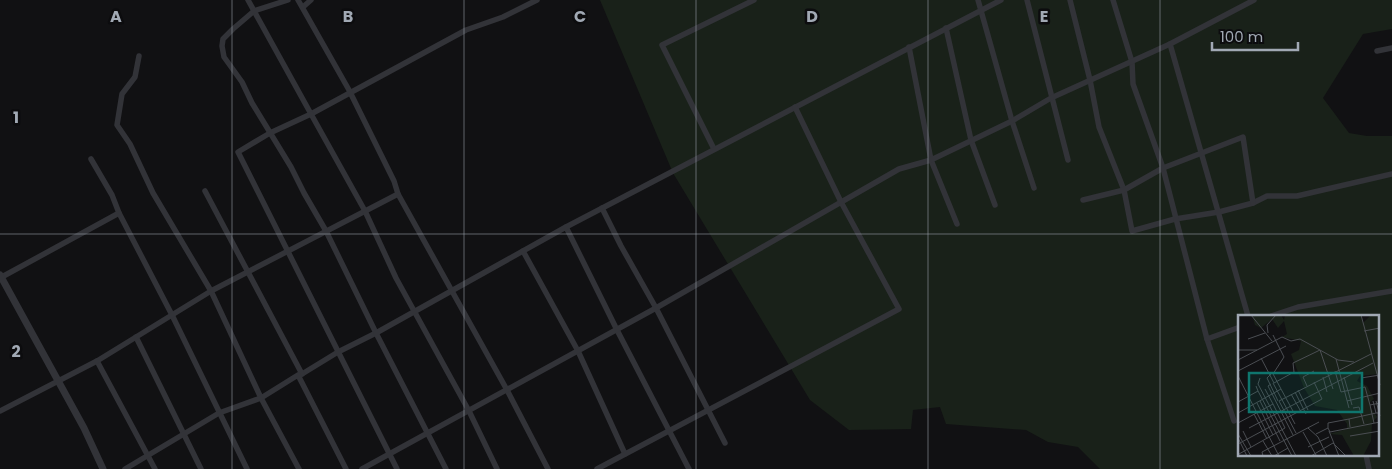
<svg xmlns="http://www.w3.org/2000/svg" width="1392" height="469" font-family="Poppins,sans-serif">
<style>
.green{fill:#192119;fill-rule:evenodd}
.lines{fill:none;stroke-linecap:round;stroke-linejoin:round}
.minor{stroke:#323338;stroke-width:5.5}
.tertiary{stroke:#323338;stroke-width:7}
.grid{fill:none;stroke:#a1a9b4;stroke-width:1;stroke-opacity:0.55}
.inset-road{fill:none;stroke:#4b4e53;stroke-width:1}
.view{fill:#0f766e;fill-opacity:0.15;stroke:#0f766e;stroke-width:2.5}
.inset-edge{fill:none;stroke:#a1a9b4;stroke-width:2.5}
.grid-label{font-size:16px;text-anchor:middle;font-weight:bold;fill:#a1a9b4;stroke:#0c0c0e;stroke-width:5;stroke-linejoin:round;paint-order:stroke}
</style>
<rect width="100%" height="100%" fill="#111113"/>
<!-- green -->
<path class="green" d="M600 0H1392V29L1363 34 1323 98 1349 133 1367 136H1392V469H1100L1078 447 1048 442 1026 430 946 424 940 407 913 410 911 429 849 430 810 400 673 173ZM1240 316H1378V455H1240Z"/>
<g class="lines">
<!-- minor -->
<g class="minor">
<polyline points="248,0 311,114 466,30 503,17 537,0"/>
<polyline points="288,0 254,11 233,29 223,39 222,46 224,57 242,82 252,103 291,167 304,193 326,231 376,333 338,352 302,374"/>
<polyline points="978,0 1012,121 1034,188"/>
<polyline points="1027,0 1068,160"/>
<polyline points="1070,0 1090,80 1099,127 1124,190 1132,231 1175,219 1219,212 1253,203 1267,196 1297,196 1392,174"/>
<polyline points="1113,0 1132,62 1133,84 1163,168 1207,339 1234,421"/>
<polyline points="303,7 311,0"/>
<polyline points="946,28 971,140 995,205"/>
<polyline points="1170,44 1248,316"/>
<polyline points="909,47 931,160 957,224"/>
<polyline points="1377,51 1392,48"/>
<polyline points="139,56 135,77 122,94 117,125 130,144 153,193 211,291 261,398 299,469"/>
<polyline points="714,149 662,45 754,0"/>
<polyline points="205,191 302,374 299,375"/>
<polyline points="398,194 507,390 548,469"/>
<polyline points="1083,200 1124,190 1163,168 1243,137 1253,203"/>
<polyline points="602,208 621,246 656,308 725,443"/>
<polyline points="119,213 172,315 247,469"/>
<polyline points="566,227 617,330 689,469"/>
<polyline points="523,251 578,351 625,454"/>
<polyline points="0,278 119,213 112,195 91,159"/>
<polyline points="1271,316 1298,307 1392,291"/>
<polyline points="136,337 201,469"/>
<polyline points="1207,339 1240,327"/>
<polyline points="97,361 155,469"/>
<polyline points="0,411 97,361 211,291 398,194 394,181 349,90 298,0"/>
<polyline points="1366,455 1369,469"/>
<polyline points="125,469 219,413 261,398 298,375 346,469"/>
<polyline points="362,469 656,308 899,169 931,160 1012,121 1051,98 1170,44 1254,0"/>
<polyline points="397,469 238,152 270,133 311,114 365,211 396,278 469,411 497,469"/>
<polyline points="446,469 376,333 566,227 1001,0"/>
<polyline points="597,469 899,309 841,202 795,107"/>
</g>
<!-- tertiary -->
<polyline class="tertiary" points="0,275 84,428 103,469"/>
</g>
<!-- grid -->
<path class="grid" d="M232 0V469M464 0V469M696 0V469M928 0V469M1160 0V469M0 234H1392"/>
<!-- overview -->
<g transform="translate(1238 315)">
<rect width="141" height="141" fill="#111113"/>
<path d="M14 0H43L46 5 47 0H123L125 8 133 0H141V59L122 61 119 66 129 71 136 84 132 87 133 93 139 102 134 108 133 126 125 141H116L104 120 91 119 109 114V109L99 95 77 91 66 73 53 39 61 35 63 26 44 22 49 19 46 6 40 13 34 4 23 13 17 10Z" fill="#192119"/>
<path class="inset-road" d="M13 0 34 26M123 0 142 70M126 16 142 13M30 18 29 10 38 0M35 20 46 42 35 59M10 24 27 18M0 35H19M23 43 36 68 56 57 55 48 82 35 95 74M98 44 111 93M0 45 44 22 53 26 62 24 100 45 116 47M0 56 48 31M97 56 103 77 127 72 132 90 142 88M33 59 29 63 40 86M0 61 41 141M85 62 89 77M106 62 114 90M22 63 20 69 58 141M123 63 142 60M35 68 57 109M33 69 30 71 55 120M69 71 65 62 76 56M27 74 35 89M43 74 56 98M60 75 70 95M20 76 54 141M57 77 68 99M53 79 62 95M22 86 42 126M109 86 142 78M135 86 138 98H142M138 86 142 101M0 87 20 76 18 71M19 88 35 120M132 90 136 108M115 93 121 92 126 109M0 98 43 74 34 57M16 99 29 124M111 104 138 98M0 108 35 89 47 113 1 139M11 113 135 48M70 113 80 122 89 141M90 113V108L111 104 112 112M5 116 13 132M91 116 101 141M65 117 78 140M58 118 41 86 133 39M0 119 13 141M78 119 90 113 92 117 142 107M112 121 142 116M0 123 9 141M25 126 34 141M0 129 84 84 76 67M70 132 91 122M25 141 24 137 81 107M36 141 50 133M73 141 95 128 108 141"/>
<path class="view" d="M11 58H124V97H11Z"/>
<rect width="141" height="141" class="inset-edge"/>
</g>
<g class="grid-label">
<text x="116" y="22">A</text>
<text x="348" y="22">B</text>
<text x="580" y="22">C</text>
<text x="812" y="22">D</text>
<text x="1044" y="22">E</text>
<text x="16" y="123">1</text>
<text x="16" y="357">2</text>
</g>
<!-- scale -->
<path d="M1212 42v8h86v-8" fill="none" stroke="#a1a9b4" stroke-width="2.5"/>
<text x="1220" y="42" font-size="15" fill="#a1a9b4" stroke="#0c0c0e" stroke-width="4" paint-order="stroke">100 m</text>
</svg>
